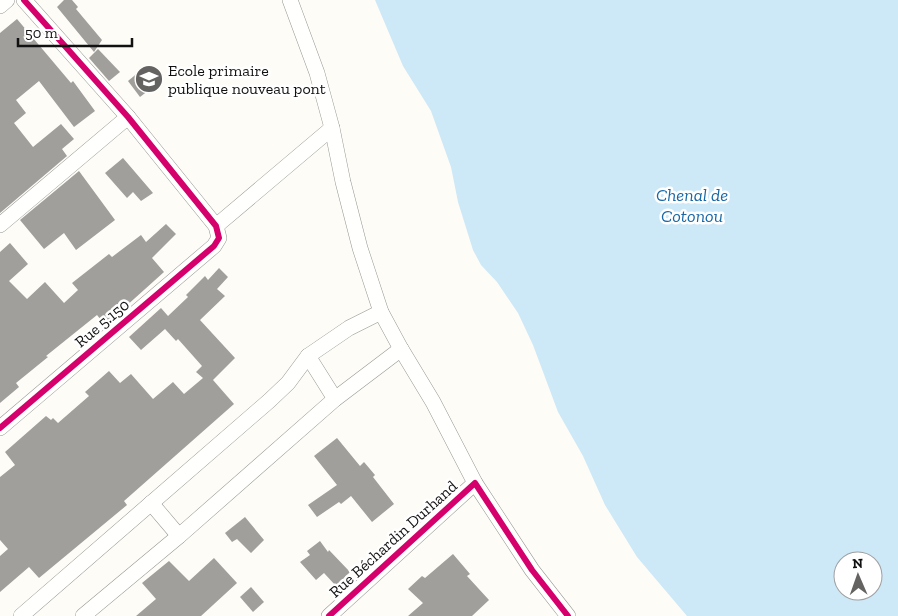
<svg xmlns="http://www.w3.org/2000/svg" width="898" height="616" font-family="'Zilla Slab',serif">
<style>
.water{fill:#cde8f7;fill-rule:evenodd}
.building{fill:#a19f9c}
.lines{fill:none;stroke-linecap:round;stroke-linejoin:round}
.minor-casing{stroke:#979795;stroke-width:16}
.minor{stroke:#fffffe;stroke-width:15}
.cycleway-casing{stroke:#fff;stroke-width:9}
.cycleway{stroke:#d6006c;stroke-width:6}
.labels{text-anchor:middle;dominant-baseline:central;stroke-width:5;stroke-linejoin:round;paint-order:stroke}
.poi-label{font-size:16px;fill:#111;stroke:#fff;text-anchor:start}
.street-label{font-size:16px;fill:#111;stroke:#fff}
.water-label{font-size:18px;font-style:italic;fill:#1768a6;stroke:#fff}
</style>
<rect width="100%" height="100%" fill="#fdfcf7"/>
<!-- water -->
<path class="water" d="M375 0H898V616H687L637 557 605 505 583 456 558 412 533 345 518 313 497 282 481 265 473 250 458 202 451 167 431 111 403 66ZM843 561H873V591H843Z"/>
<!-- building -->
<g class="building">
<polygon points="64,0 72,0 78,7 76,9 102,40 94,52 57,7"/>
<polygon points="17,19 71,83 73,81 95,111 74,127 39,81 16,100 26,113 14,123 33,147 61,124 74,139 62,149 67,156 0,213 0,33"/>
<polygon points="98,49 120,72 109,81 89,58"/>
<polygon points="140,71 153,87 140,97 128,81"/>
<polygon points="123,158 153,193 141,201 133,192 127,198 105,173"/>
<polygon points="79,171 115,220 76,250 64,233 44,249 20,220"/>
<polygon points="166,224 176,234 152,258 164,272 105,325 97,315 46,356 48,357 16,383 19,387 0,403 0,252 10,243 28,264 9,281 27,299 45,282 64,303 78,290 72,283 109,254 112,257 141,235 146,242"/>
<polygon points="219,268 228,277 217,289 225,296 200,320 235,358 213,380 234,404 124,501 127,505 39,578 29,567 0,592 0,556 8,549 0,540 0,477 15,465 5,452 46,416 51,420 53,418 58,423 89,396 85,392 109,371 120,383 131,374 153,399 173,382 184,394 203,378 196,372 202,366 178,339 176,341 165,329 141,350 129,337 161,308 168,316 188,297 186,295 205,276 208,280"/>
<polygon points="337,438 360,466 364,462 375,475 373,477 394,504 372,522 351,496 341,504 339,502 317,517 308,505 337,485 314,456"/>
<polygon points="245,517 264,540 251,553 237,539 232,542 225,533"/>
<polygon points="320,541 328,552 329,550 350,572 336,586 324,573 316,580 300,562 310,555 307,551"/>
<polygon points="453,554 470,574 467,576 489,600 472,616 408,616 423,603 408,589 422,576 425,578"/>
<polygon points="214,558 237,583 201,616 136,616 156,599 142,583 169,561 189,581"/>
<polygon points="251,587 264,602 253,612 240,597"/>
</g>
<g class="lines">
<defs>
<g id="minor">
<polyline points="290,0 317,73 332,128 343,182 360,248 381,312 401,349 433,402 475,483 532,570 568,616"/>
<polyline points="0,6 7,0"/>
<polyline points="0,225 128,117"/>
<polyline points="216,226 332,128"/>
<polyline points="308,356 335,399"/>
<polyline points="0,428 214,246 219,238 216,226 128,117 24,0"/>
<polyline points="151,503 179,536"/>
<polyline points="21,616 269,401 288,383 308,356 349,328 381,312"/>
<polyline points="83,616 179,536 335,399 401,349"/>
<polyline points="329,616 475,483"/>
</g>
</defs>
<!-- minor casing -->
<use href="#minor" class="minor-casing"/>
<!-- minor -->
<use href="#minor" class="minor"/>
<defs>
<g id="cycleway">
<polyline points="0,428 214,246 219,238 216,226 128,117 24,0"/>
<polyline points="329,616 475,483 532,570 568,616"/>
</g>
</defs>
<!-- cycleway casing -->
<use href="#cycleway" class="cycleway-casing"/>
<!-- cycleway -->
<use href="#cycleway" class="cycleway"/>
</g>
<!-- icons -->
<defs>
<symbol id="school-disc" viewBox="-11 -11 22 22"><circle r="9.5" fill="#646362" stroke="#fff"/><path d="M0-5L7-2L0 1L-7-2ZM-4 1L0 2.5L4 1V4Q0 6-4 4Z" fill="#fff"/></symbol>
</defs>
<g fill-rule="evenodd">
<use href="#school-disc" x="133" y="63" width="32" height="32"/>
</g>
<g class="labels">
<!-- poi labels -->
<g class="poi-label">
<text x="168" y="70">Ecole primaire<tspan x="168" dy="18">publique nouveau pont</tspan></text>
</g>
<!-- street labels -->
<g class="street-label">
<text transform="translate(102 323) rotate(-40)">Rue 5.150</text>
<text transform="translate(393 539) rotate(-42)">Rue Béchardin Durhand</text>
</g>
<!-- water labels -->
<g class="water-label">
<text x="692" y="195">Chenal de<tspan x="692" dy="21">Cotonou</tspan></text>
</g>
</g>
<!-- north arrow -->
<g transform="translate(858 576) rotate(358)"><circle r="24" fill="#ffffff" stroke="#a0a0a0"/>
<path d="M0-4L9 19L0 12L-9 19Z" fill="#646362"/>
<text y="-8" font-size="14" font-weight="bold" text-anchor="middle" fill="#111111">N</text>
</g>
<!-- scale -->
<path d="M18 38v8h114v-8" fill="none" stroke="#111111" stroke-width="2.5"/>
<text x="25" y="38" font-size="15" fill="#111111" stroke="#ffffff" stroke-width="4" paint-order="stroke">50 m</text>
</svg>
